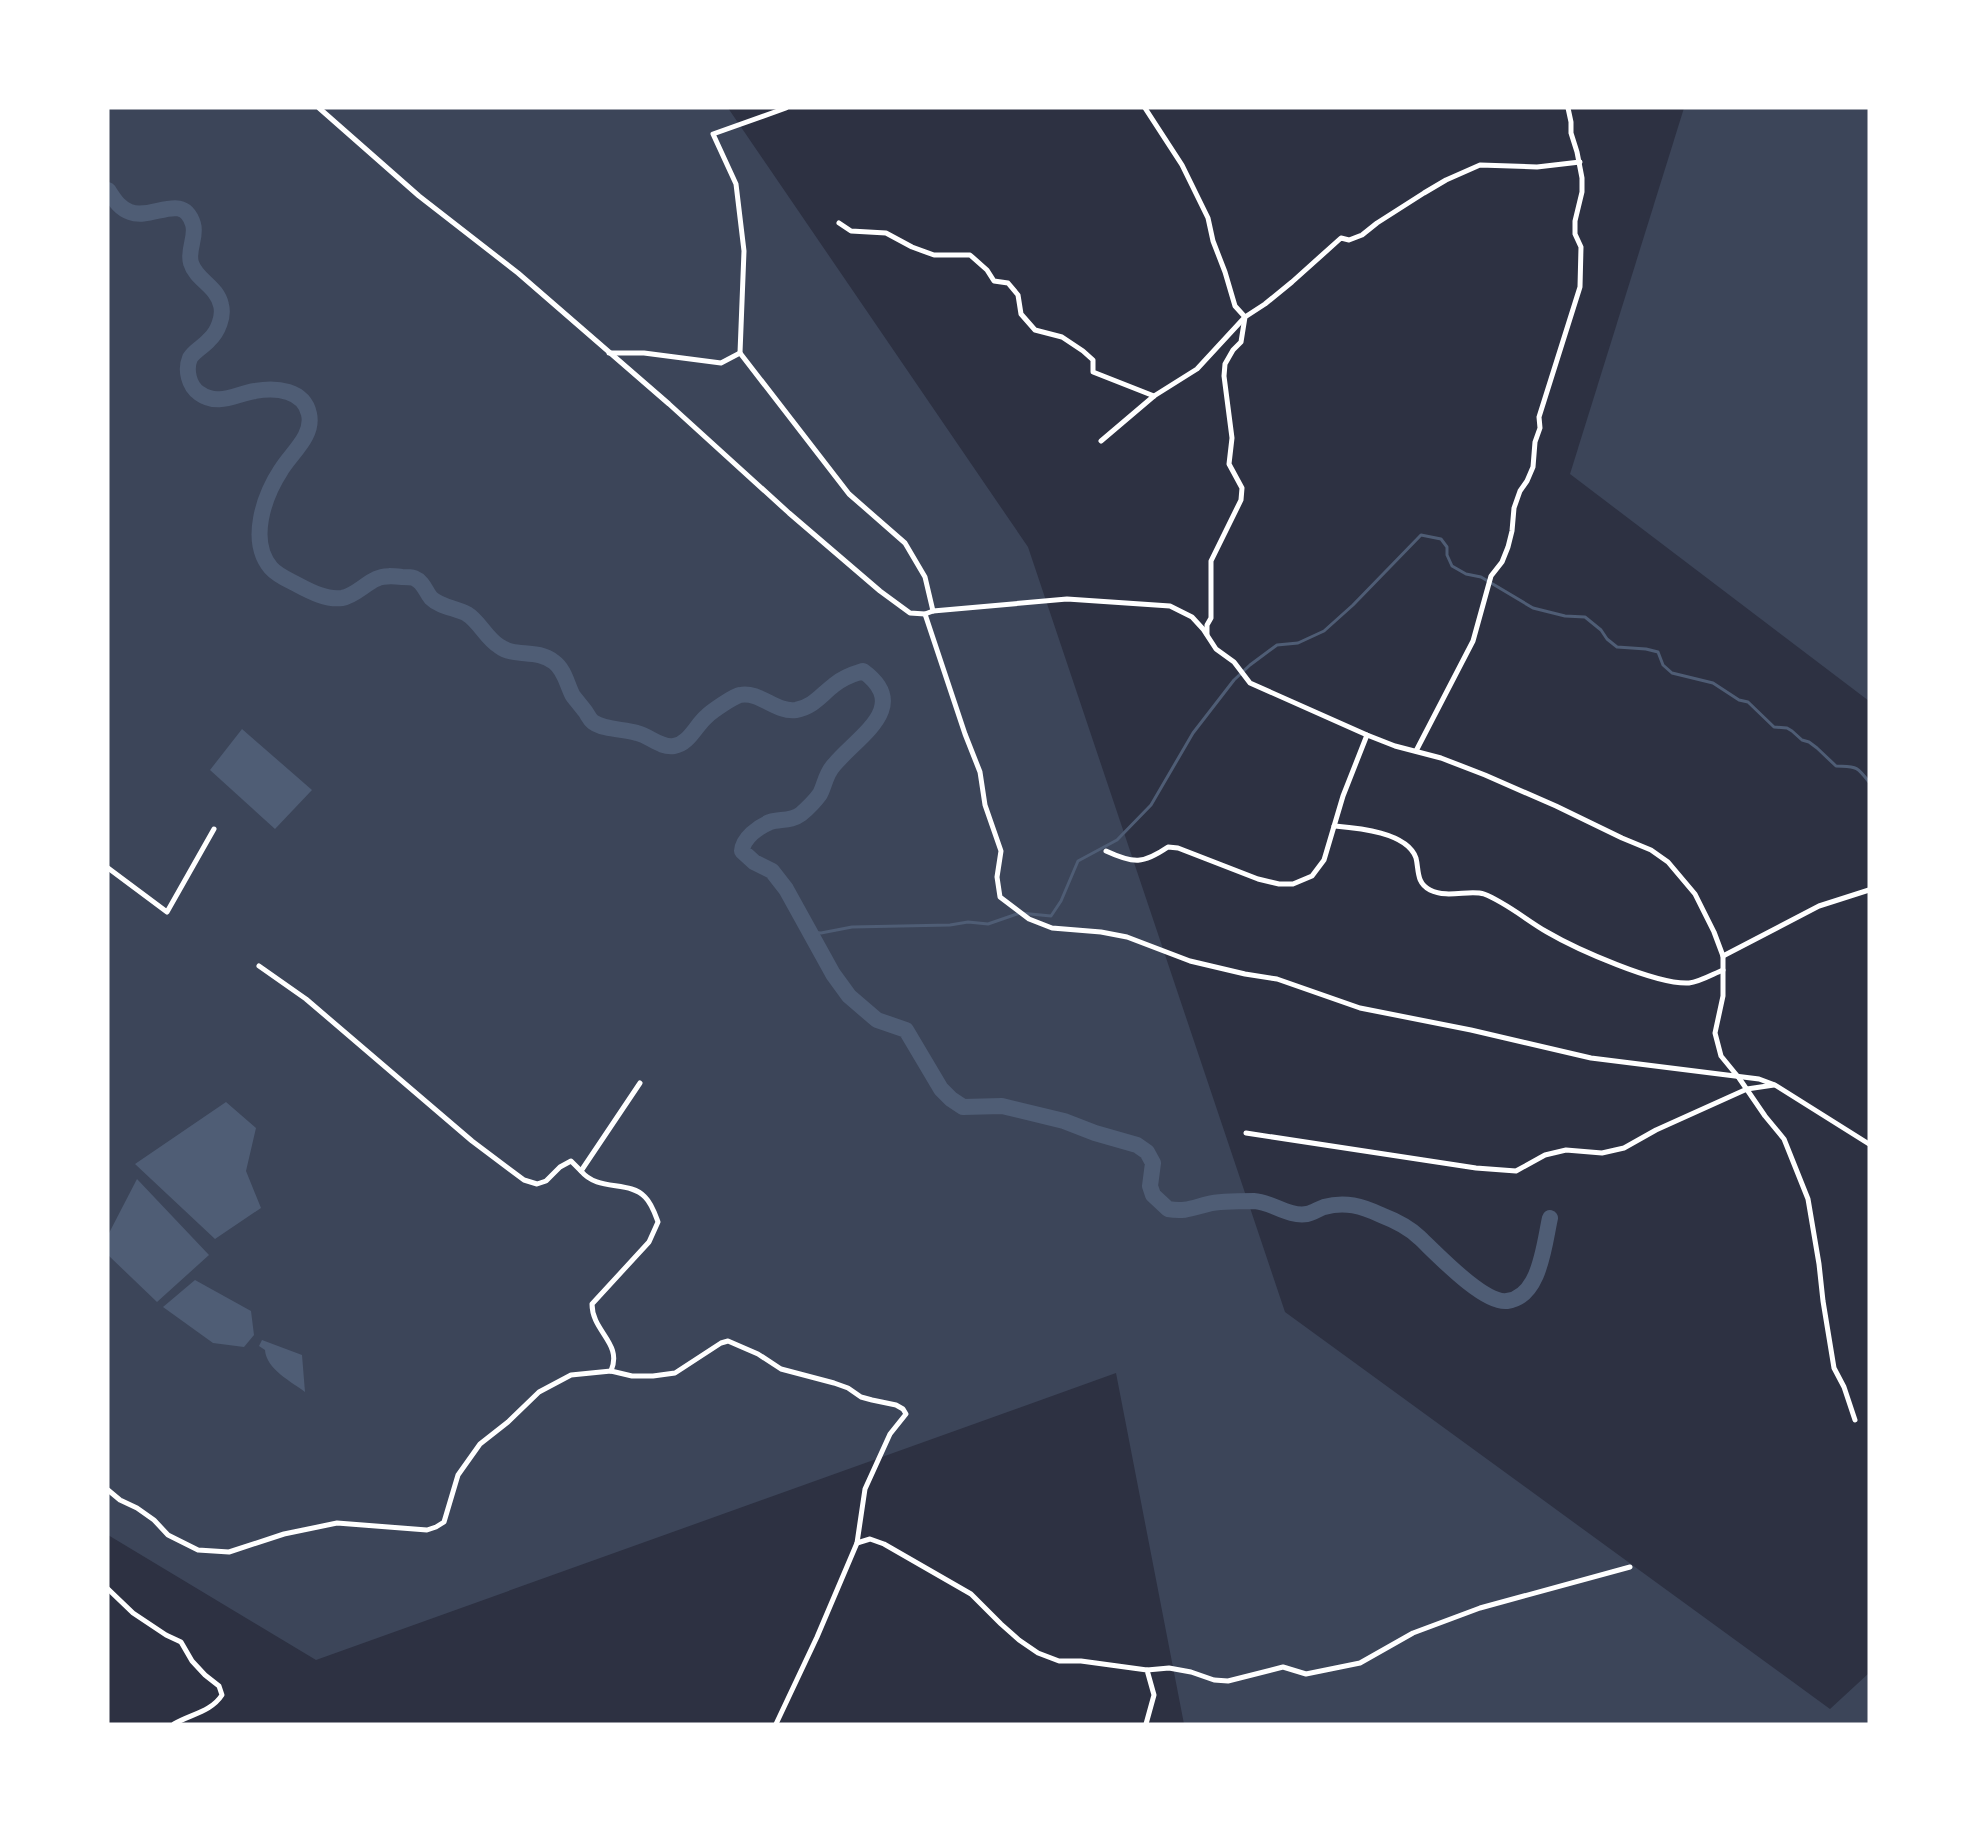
<svg xmlns="http://www.w3.org/2000/svg" width="1977" height="1832" font-family="'Times New Roman',serif">
<style>
.green{fill:#3c4559}
.water{fill:#4f5d75}
.lines{fill:none;stroke-linecap:round;stroke-linejoin:round}
.stream{stroke:#4f5d75;stroke-width:3}
.river{stroke:#4f5d75;stroke-width:16}
.minor{stroke:#fff;stroke-width:5}
</style>
<rect width="100%" height="100%" fill="#2d3142"/>
<!-- green -->
<g class="green">
<polygon points="108,108 728,108 1028,547 1285,1312 1830,1709 1869,1673 1869,1724 1184,1724 1116,1373 316,1660 108,1535"/>
<polygon points="1684,108 1869,108 1869,701 1570,474"/>
</g>
<!-- water -->
<g class="water">
<polygon points="242,729 312,790 275,829 210,770"/>
<polygon points="226,1102 256,1128 246,1171 261,1208 215,1239 135,1164"/>
<polygon points="137,1179 209,1255 157,1302 108,1255 108,1235"/>
<polygon points="195,1280 251,1311 254,1335 244,1347 213,1343 163,1307"/>
<path d="M262 1340 302 1355 305 1392C292 1382 266 1369 265 1350L259 1346Z"/>
</g>
<g class="lines">
<!-- stream -->
<path class="stream" d="M809 932 821 933 852 927 950 925 968 922 988 924 1020 913 1051 916 1061 901 1078 861 1117 840 1151 805 1193 733 1234 680 1250 665 1277 645 1298 643 1324 631 1353 605 1421 535 1441 539 1447 547V555L1452 566 1466 574 1481 577 1533 608 1565 616 1585 617 1601 630 1607 639 1617 647 1646 649 1658 652 1663 665 1672 673 1713 683 1739 700 1748 702 1774 727 1787 728 1792 731 1802 740 1809 742 1817 748 1836 766C1856 767 1856 765 1869 782"/>
<!-- river -->
<path class="river" d="M108 190C114 199 119 208 130 212 152 221 183 191 193 224 197 237 187 250 191 263 196 280 217 286 221 305 224 316 218 332 209 340 203 347 195 350 190 358 185 370 189 386 199 393 218 407 236 394 255 391 276 387 304 390 309 414 314 436 291 453 281 470 264 496 248 541 271 568 278 576 289 580 298 585 311 592 327 600 342 598 354 596 365 584 376 579 384 575 393 576 402 577 406 577 411 577 414 578 424 582 425 591 431 598 440 607 456 608 467 614 479 621 486 638 499 646 515 658 536 648 554 662 565 670 567 685 573 696 577 701 581 706 585 711 588 715 589 719 593 722 604 730 624 729 637 733 650 736 660 748 674 746 689 744 696 725 707 716 712 711 734 696 740 695 760 691 776 713 796 710 813 707 821 695 834 685 842 678 853 674 863 671 912 707 858 736 834 765 826 773 825 784 820 794 815 801 808 808 801 814 792 821 780 819 770 822 758 827 743 838 742 851L754 862 772 871 786 889 833 974 849 996 877 1020 906 1030 941 1089 951 1099 963 1107 1002 1106 1064 1121 1095 1133 1137 1145 1147 1152 1153 1163 1150 1186 1153 1195 1168 1209C1185 1212 1192 1208 1208 1204 1219 1201 1242 1201 1254 1201 1272 1202 1288 1217 1307 1214 1313 1213 1318 1209 1324 1207 1345 1201 1362 1206 1381 1215 1394 1220 1410 1228 1420 1238 1437 1254 1484 1304 1507 1301 1540 1297 1544 1245 1550 1218"/>
<!-- minor -->
<g class="minor">
<polyline points="319,108 419,196 518,273 669,404 789,513 880,591 910,613 925,614 933,611 1067,599 1170,606 1192,617 1203,629 1216,649 1234,662 1250,683 1367,735 1395,746 1441,758 1485,775 1556,806 1622,838 1651,850 1668,862 1695,894 1714,932 1723,956 1723,996 1715,1033 1721,1056 1739,1078 1765,1116 1784,1139 1808,1199 1819,1264 1823,1301 1834,1368 1844,1387 1855,1420"/>
<polyline points="839,223 851,231 886,233 912,247 934,255 970,255 987,270 994,281 1008,283 1018,295 1021,314 1035,330 1062,337 1083,351 1093,360 1093,372 1154,396"/>
<polyline points="609,353 644,353 721,363 740,353 849,494 905,543 925,577 933,611"/>
<polyline points="740,353 744,251 736,184 713,134 786,108"/>
<polyline points="1101,441 1154,396 1197,369 1245,317 1235,306 1225,272 1213,241 1208,218 1182,165 1145,108"/>
<polyline points="925,614 965,734 980,772 985,805 1001,851 997,877 1000,897 1029,919 1052,928 1101,932 1127,937 1190,961 1245,974 1277,979 1360,1008 1471,1030 1591,1058 1759,1079 1775,1085 1869,1144"/>
<polyline points="1207,634 1207,625 1211,618 1211,561 1241,500 1242,488 1229,464 1232,438 1224,376 1225,364 1233,350 1241,342 1245,317 1265,304 1292,282 1341,238 1349,240 1362,235 1377,223 1424,193 1446,180 1480,165 1537,167 1580,162"/>
<polyline points="1416,751 1473,641 1491,576 1502,562 1508,547 1512,531 1514,508 1520,491 1527,481 1533,467 1535,442 1540,428 1539,417 1580,287 1581,247 1575,234 1575,221 1582,192 1582,178 1577,152 1571,133 1571,122 1568,108"/>
<path d="M1334 826C1357 828 1407 832 1416 858 1419 870 1416 883 1430 890 1448 899 1470 889 1484 894 1507 903 1526 920 1547 932 1576 949 1657 985 1689 983 1700 982 1713 974 1723 970"/>
<path d="M1106 851C1134 864 1143 864 1168 847L1178 848 1258 879 1279 884H1293L1312 876 1324 860 1343 796 1367 735"/>
<polyline points="108,868 167,912 214,829"/>
<polyline points="1723,956 1819,906 1869,890"/>
<polyline points="259,966 306,999 472,1141 524,1180 537,1184 546,1181 560,1167 571,1161 581,1171"/>
<polyline points="1246,1133 1476,1168 1516,1171 1545,1155 1566,1150 1602,1153 1624,1148 1656,1130 1747,1089 1774,1085"/>
<path d="M611 1371C623 1343 592 1332 592 1304L649 1242 658 1222C655 1214 652 1204 645 1197 629 1180 598 1192 581 1171L640 1083"/>
<polyline points="108,1490 120,1500 137,1508 154,1520 168,1535 198,1550 229,1552 284,1534 337,1523 427,1530 436,1527 444,1522 458,1475 480,1444 508,1422 539,1392 571,1375 611,1371 632,1376 653,1376 675,1373 721,1343 728,1341 758,1354 781,1369 834,1383 848,1388 861,1397 872,1400 896,1405 903,1409 906,1414 890,1434 865,1489 857,1543 870,1539 884,1544 971,1594 1001,1624 1019,1640 1038,1653 1059,1661 1081,1661 1147,1670 1154,1695 1146,1724"/>
<path d="M108 1589 133 1613 166 1635 181 1642 192 1661 205 1675 219 1686 222 1695C211 1712 191 1714 174 1724"/>
<polyline points="1147,1670 1169,1668 1191,1672 1214,1680 1228,1681 1283,1667 1306,1674 1360,1663 1413,1633 1480,1608 1630,1567"/>
<polyline points="776,1724 817,1637 857,1543"/>
</g>
</g>
<!-- border -->
<rect width="1977" height="1832" fill="none" stroke="#ffffff" stroke-width="219"/>
</svg>
